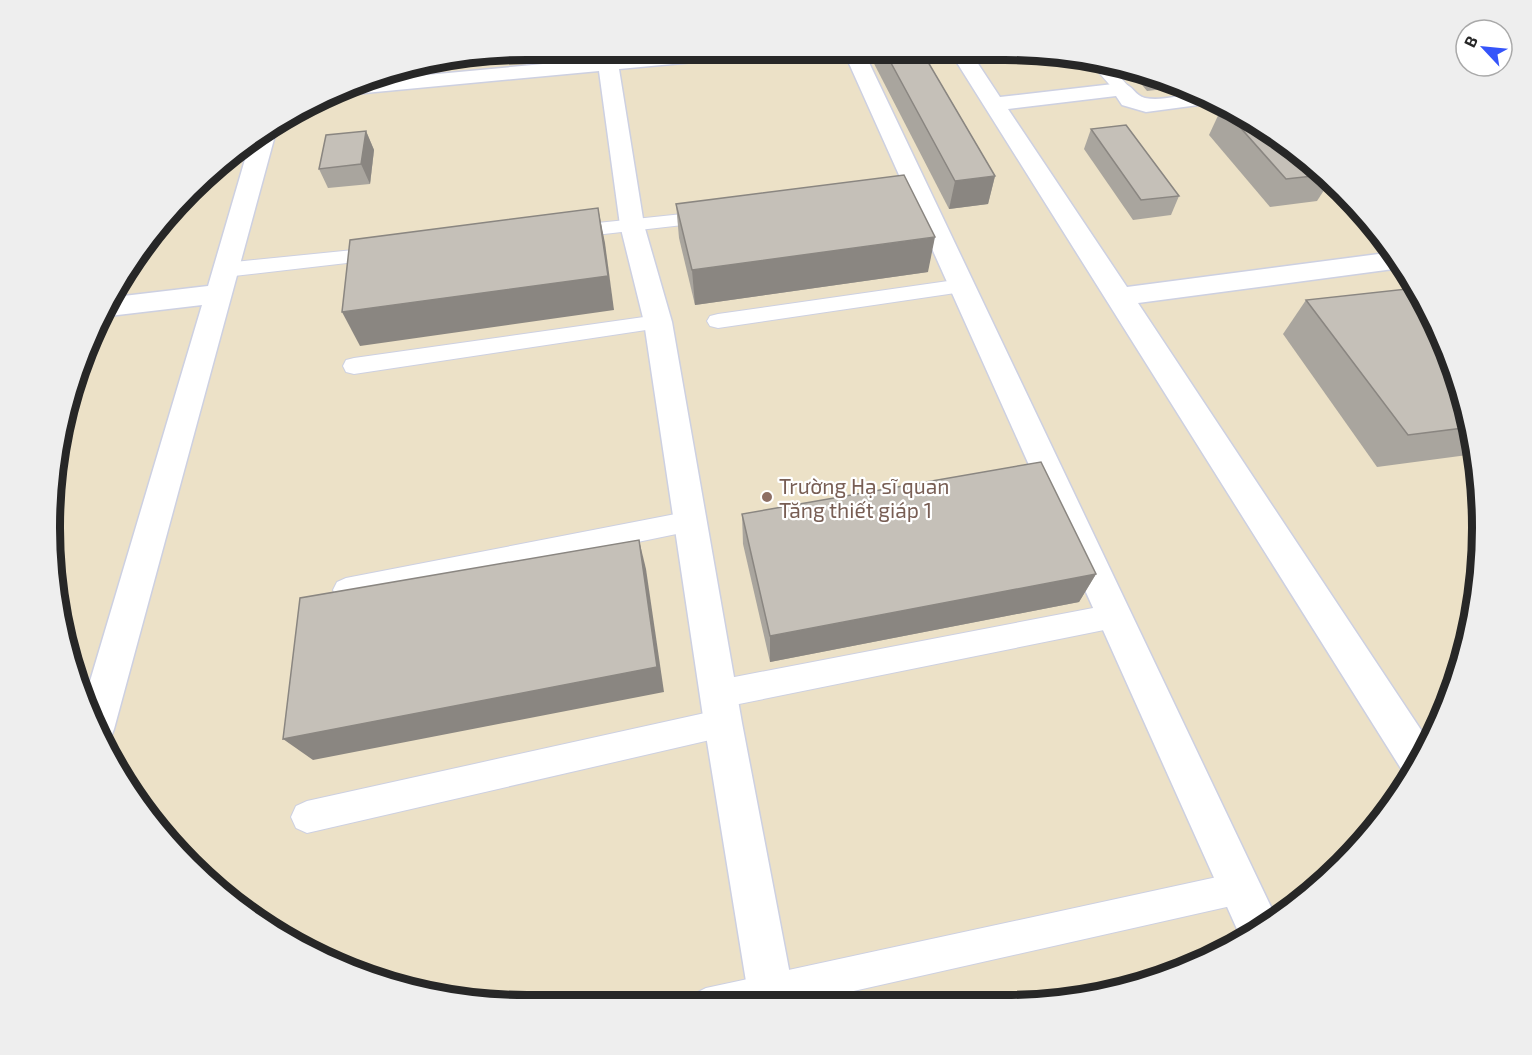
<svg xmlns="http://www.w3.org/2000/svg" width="1532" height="1055" font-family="'Exo 2',sans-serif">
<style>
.education{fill:#ece1c7}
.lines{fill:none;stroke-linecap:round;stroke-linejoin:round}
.service-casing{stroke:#cdd0e1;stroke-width:2}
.minor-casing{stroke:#cdd0e1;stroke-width:3}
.service{fill:#fff;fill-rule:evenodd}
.minor{fill:#fff;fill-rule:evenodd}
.wall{fill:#a9a59e}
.shaded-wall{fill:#8a8681}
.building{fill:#c5c0b8;stroke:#8a8681;stroke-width:1.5}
.education-dot{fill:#8d6e63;stroke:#fff;stroke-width:2}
.labels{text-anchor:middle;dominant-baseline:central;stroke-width:4.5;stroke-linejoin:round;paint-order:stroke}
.education-label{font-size:21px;fill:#785e54;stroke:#fff;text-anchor:start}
.rim{fill:none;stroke:#272727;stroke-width:8}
</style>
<rect width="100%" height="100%" fill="#eae3d8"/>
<!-- education -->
<polygon class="education" points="528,50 1004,50 1097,59 1216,99 1343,190 1402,262 1446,345 1473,435 1482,528 1473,621 1446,711 1402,793 1342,866 1216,956 1097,996 1005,1005 528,1006 434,996 344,969 262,925 189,865 99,739 59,620 54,465 86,344 168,213 262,130 403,66"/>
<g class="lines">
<defs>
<g id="service">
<polygon points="1086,58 1106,61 1128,86 1130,89 1128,92 1116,92"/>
<polygon points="711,211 718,213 721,217 718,221 569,238 562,236 559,232 562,228 569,226"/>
<polygon points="383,247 390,248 393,253 390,258 225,277 218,275 215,270 218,265 225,263"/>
<polygon points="962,279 969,281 972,286 969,291 718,328 710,326 707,321 710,316 718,314"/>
<polygon points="658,315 666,317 669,322 666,327 354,374 346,372 343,366 346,360 354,358"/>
<polygon points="691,511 700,514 704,521 700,528 691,531 346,602 337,598 333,590 337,582 346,578"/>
<polygon points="1114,604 1124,607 1128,616 1124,625 1114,628 719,708 709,704 705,694 709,684 719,680"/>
<polygon points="723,709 733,713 738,723 733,733 723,737 307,833 296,828 291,817 296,806 307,801"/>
<polygon points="1240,872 1252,876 1256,888 1252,900 1240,904 787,1006 689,1006 694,994 706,988"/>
</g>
<g id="minor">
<polygon points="596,50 616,50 617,57 698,50 768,50 765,54 758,56 619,69 644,225 672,322 742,723 796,1006 750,1006 704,723 644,322 620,225 599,71 354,94 346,92 373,80 597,59"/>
<polygon points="843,50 863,50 1273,911 1275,914 1241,938"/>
<path d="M949 50H969L1000 97 1122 83C1133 85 1135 96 1145 98 1171 103 1196 85 1221 102L1146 112 1122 105 1116 96 1008 109 1127 287 1394 252 1405 267 1401 268 1138 303 1429 742 1411 777 1405 775Z"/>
<polygon points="275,124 277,128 114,729 109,742 103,744 85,698 202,305 109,316 104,315 115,297 208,286 251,139 262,130"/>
</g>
</defs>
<!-- service casing -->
<use href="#service" class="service-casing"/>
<!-- minor casing -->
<use href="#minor" class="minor-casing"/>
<!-- service -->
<use href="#service" class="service"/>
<!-- minor -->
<use href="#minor" class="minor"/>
</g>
<!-- wall -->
<g class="wall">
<polygon points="867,50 921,50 995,176 988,204 949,209"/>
<polygon points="1130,70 1182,87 1147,91"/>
<polygon points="1222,107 1227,107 1330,181 1317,201 1270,207 1209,135"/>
<polygon points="1091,129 1179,196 1171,215 1133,220 1084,149"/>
<polygon points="366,131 374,150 370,184 328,188 319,169"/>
<polygon points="676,204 928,272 695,305 679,238"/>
<polygon points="1306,300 1446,345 1473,435 1475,454 1377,467 1283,334"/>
<polygon points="742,514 1096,574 1079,602 770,662 743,544"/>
</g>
<!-- shaded-wall -->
<g class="shaded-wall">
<polygon points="366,131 374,150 370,184 361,164"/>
<polygon points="995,176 988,204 949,209 955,181"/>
<polygon points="598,208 605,243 614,310 360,346 342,312"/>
<polygon points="935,237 928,272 695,305 692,270"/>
<polygon points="639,540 646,569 664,692 313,760 283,739"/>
<polygon points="1096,574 1079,602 770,662 770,636"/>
</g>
<!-- building -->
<g class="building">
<polygon points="884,50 921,50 995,176 955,181"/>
<polygon points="1222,107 1227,107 1322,175 1286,179"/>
<polygon points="1126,125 1179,196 1141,200 1091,129"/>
<polygon points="366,131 361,164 319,169 326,135"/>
<polygon points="904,175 935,237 692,270 676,204"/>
<polygon points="598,208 608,276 342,312 350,240"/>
<polygon points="1416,288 1446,345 1471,427 1408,435 1306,300"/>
<polygon points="1041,462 1096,574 770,636 742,514"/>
<polygon points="639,540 657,667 283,739 300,598"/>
<polygon points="1217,955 1097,996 1025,1004"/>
</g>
<!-- markers -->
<circle class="education-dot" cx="767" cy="497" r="6"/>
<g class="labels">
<!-- education labels -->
<g class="education-label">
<text x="779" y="485">Trường Hạ sĩ quan<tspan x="779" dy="24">Tăng thiết giáp 1</tspan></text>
</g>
</g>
<!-- crop -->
<path d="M0 0H1532V1055H0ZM527 60H1005A467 467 0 0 1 1472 527V528A467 467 0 0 1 1005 995H527A467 467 0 0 1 60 528V527A467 467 0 0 1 527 60Z" fill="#eee" fill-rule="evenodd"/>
<path class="rim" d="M527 60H1005A467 467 0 0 1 1472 527V528A467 467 0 0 1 1005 995H527A467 467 0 0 1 60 528V527A467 467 0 0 1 527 60Z"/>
<!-- north arrow -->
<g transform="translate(1484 48) rotate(296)"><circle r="28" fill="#ffffff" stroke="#a9a9a9" stroke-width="1.5"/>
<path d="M0-4.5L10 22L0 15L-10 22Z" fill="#3554fa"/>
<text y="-9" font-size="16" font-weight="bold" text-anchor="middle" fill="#272727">B</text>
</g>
</svg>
